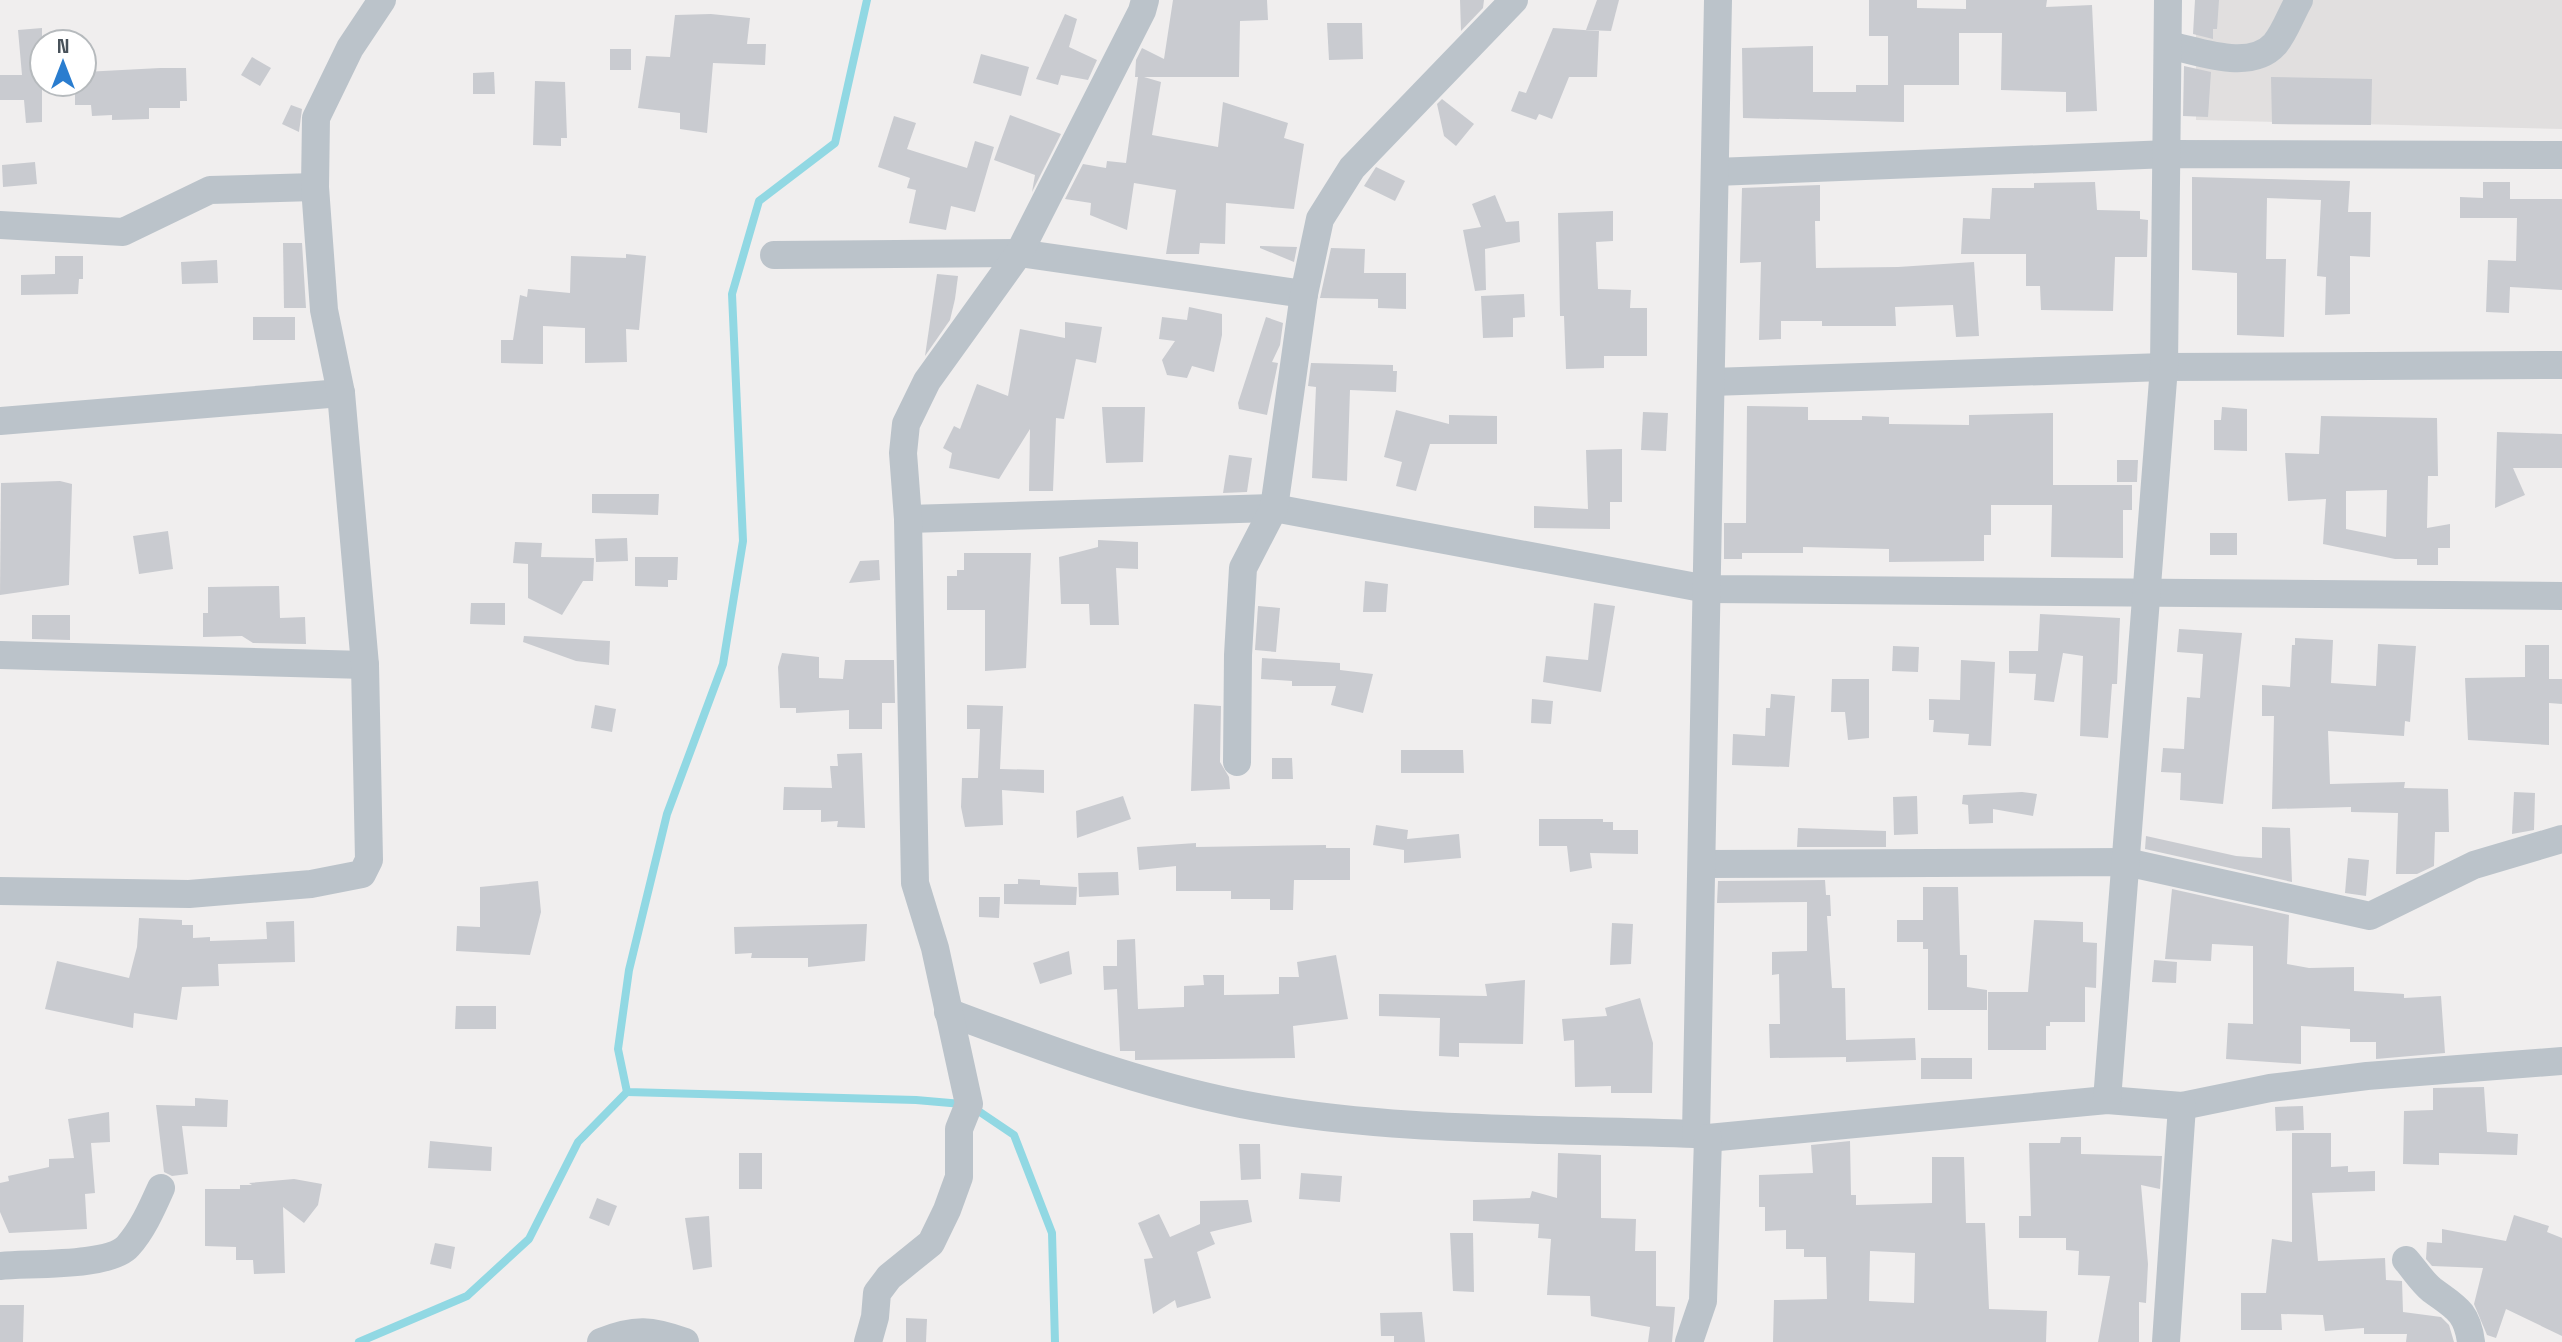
<svg xmlns="http://www.w3.org/2000/svg" width="2562" height="1342" font-family="'Space Grotesk',sans-serif">
<style>
.education{fill:#e1dfdf}
.lines{fill:none;stroke-linecap:round;stroke-linejoin:round}
.stream{stroke:#91d8e3;stroke-width:8}
.building{fill:#c9cbd0;fill-rule:evenodd}
.minor{stroke:#bbc3ca;stroke-width:28}
</style>
<rect width="100%" height="100%" fill="#f0eeee"/>
<!-- education -->
<polygon class="education" points="2196,0 2562,0 2562,129 2196,120"/>
<g class="lines">
<!-- stream -->
<g class="stream">
<polyline points="867,0 835,143 759,201 732,294 743,541 723,664 667,814 629,970 618,1049 627,1092 916,1100 962,1104"/>
<polyline points="974,1108 1014,1135 1052,1233 1055,1342"/>
<polyline points="359,1342 467,1296 529,1239 578,1142 627,1092"/>
</g>
</g>
<!-- building -->
<g class="building">
<polygon points="1173,0 1267,0 1268,20 1240,21 1239,77 1144,77 1161,82 1152,135 1218,147 1223,102 1288,123 1284,138 1304,144 1294,209 1226,203 1225,244 1200,243 1199,254 1166,254 1176,190 1134,183 1127,230 1090,215 1091,203 1065,199 1083,164 1106,168 1107,161 1126,163 1138,77 1135,77 1136,60 1142,48 1164,59"/>
<polygon points="1460,0 1484,0 1483,8 1461,31"/>
<polygon points="1597,0 1619,0 1611,31 1586,30"/>
<polygon points="1869,0 1917,0 1917,8 1966,9 1966,0 2047,0 2046,7 2092,5 2097,111 2066,112 2066,92 2001,90 2002,33 1959,33 1959,85 1904,85 1904,122 1743,118 1742,48 1813,46 1813,92 1856,92 1856,85 1888,85 1888,36 1869,36"/>
<polygon points="2195,0 2219,0 2217,29 2213,29 2213,39 2193,34"/>
<polygon points="711,14 750,18 747,44 766,44 765,65 713,63 707,133 680,129 680,113 638,108 646,56 670,57 675,15"/>
<polygon points="1065,14 1077,19 1069,47 1097,60 1088,80 1061,75 1058,85 1036,79"/>
<polygon points="1327,23 1362,23 1363,59 1329,60"/>
<polygon points="42,28 42,122 26,123 24,100 0,100 0,75 22,75 18,30"/>
<polygon points="1553,28 1599,31 1597,77 1569,77 1552,119 1539,114 1536,120 1511,111 1519,91 1526,93"/>
<rect x="610" y="49" width="21" height="21"/>
<polygon points="981,54 1029,67 1021,96 973,83"/>
<polygon points="252,57 271,68 260,86 241,75"/>
<polygon points="2184,66 2211,72 2208,117 2183,116"/>
<polygon points="160,68 186,68 187,101 180,101 180,108 149,108 149,119 112,120 112,115 92,116 91,105 75,105 75,84 84,84 84,72"/>
<polygon points="494,72 495,94 473,94 473,73"/>
<polygon points="2271,77 2372,79 2371,125 2272,124"/>
<polygon points="535,81 565,82 567,138 561,138 561,146 533,145"/>
<polygon points="1442,99 1474,124 1456,146 1444,136 1437,104"/>
<polygon points="291,105 302,109 299,132 282,124"/>
<polygon points="1010,115 1061,134 1032,192 1035,175 994,160"/>
<polygon points="894,116 916,123 907,149 967,168 975,141 994,147 975,212 951,206 946,230 909,223 916,190 907,188 910,178 878,167"/>
<polygon points="35,162 37,184 3,187 2,165"/>
<polygon points="1376,167 1405,181 1395,201 1364,186"/>
<polygon points="2192,177 2350,181 2348,212 2371,212 2370,257 2350,256 2350,314 2325,315 2326,277 2317,276 2321,200 2267,198 2266,259 2286,259 2284,337 2237,335 2237,273 2192,270"/>
<polygon points="2095,182 2097,210 2140,211 2140,219 2148,220 2147,257 2115,257 2113,311 2041,310 2040,286 2026,286 2026,254 1961,254 1963,218 1990,219 1992,188 2034,188 2034,183"/>
<polygon points="2483,182 2510,182 2510,199 2562,199 2562,290 2510,287 2509,313 2486,312 2488,260 2516,261 2517,218 2460,218 2460,197 2483,198"/>
<polygon points="1820,185 1820,221 1815,221 1816,268 1898,267 1974,262 1979,336 1956,337 1953,305 1895,307 1896,326 1822,326 1822,321 1781,321 1781,339 1759,340 1761,262 1740,263 1742,188"/>
<polygon points="1495,195 1506,222 1519,221 1520,242 1485,249 1486,290 1475,291 1463,230 1481,227 1472,204"/>
<polygon points="1613,211 1613,241 1596,242 1598,289 1631,290 1630,308 1647,308 1647,356 1604,356 1604,368 1566,369 1564,316 1560,316 1558,213"/>
<polygon points="283,243 302,243 306,308 284,308"/>
<polygon points="1260,246 1297,247 1294,262 1260,248"/>
<polygon points="1331,248 1365,249 1364,273 1406,273 1406,309 1378,308 1378,299 1320,298"/>
<polygon points="626,254 646,256 639,330 626,329 627,362 585,363 585,328 543,326 543,364 501,363 501,340 513,340 520,295 527,297 528,289 570,293 571,256 626,258"/>
<polygon points="55,256 83,256 83,279 79,279 78,294 21,295 21,275 55,274"/>
<polygon points="217,260 218,283 182,284 181,262"/>
<polygon points="937,274 958,276 955,299 950,320 925,356"/>
<polygon points="1524,294 1525,317 1513,318 1513,337 1483,338 1481,296"/>
<polygon points="1189,307 1222,314 1222,335 1214,372 1192,366 1187,378 1167,375 1162,360 1175,341 1159,339 1162,317 1187,320"/>
<rect x="253" y="317" width="42" height="23"/>
<polygon points="1266,317 1283,323 1280,345 1272,362 1278,363 1267,415 1239,409 1238,403"/>
<polygon points="1065,322 1102,327 1096,363 1076,359 1064,419 1056,418 1053,491 1029,491 1030,429 999,479 949,468 952,453 943,448 954,426 960,429 977,384 1008,396 1020,329 1065,338"/>
<polygon points="1311,363 1393,365 1393,371 1397,371 1396,392 1350,390 1347,481 1312,478 1316,387 1308,386"/>
<polygon points="1747,406 1808,407 1808,420 1862,420 1862,416 1889,417 1889,424 1969,425 1969,415 2053,413 2053,485 2132,485 2132,510 2123,510 2123,558 2051,557 2052,505 1991,505 1991,535 1984,535 1984,561 1889,562 1889,549 1803,547 1803,553 1742,553 1742,559 1724,559 1724,523 1746,523"/>
<polygon points="1102,407 1145,407 1143,462 1106,463"/>
<polygon points="2222,407 2247,409 2247,451 2214,450 2214,420 2221,420"/>
<polygon points="1396,410 1449,424 1449,415 1497,416 1497,444 1430,444 1416,491 1396,486 1402,462 1384,457"/>
<polygon points="1643,412 1668,413 1666,451 1641,450"/>
<path d="M2321 416 2437 418 2438 476H2428L2427 528 2450 524V548H2438V565H2417V559H2395L2323 544 2326 499 2288 501 2285 453 2319 454ZM2387 490 2386 537 2346 529V491Z"/>
<polygon points="2497,432 2562,434 2562,468 2513,468 2525,495 2495,508"/>
<polygon points="1622,449 1622,502 1610,502 1610,529 1534,528 1534,506 1588,509 1586,450"/>
<polygon points="1229,455 1252,458 1247,492 1223,493"/>
<polygon points="2117,460 2138,460 2137,482 2117,482"/>
<polygon points="60,481 72,484 69,585 0,595 1,483"/>
<polygon points="592,494 659,494 658,515 592,513"/>
<polygon points="168,531 173,569 139,574 133,536"/>
<rect x="2210" y="533" width="27" height="22"/>
<polygon points="627,538 628,561 596,562 595,539"/>
<polygon points="1098,540 1138,542 1138,569 1116,568 1119,625 1090,625 1089,604 1061,604 1059,557 1098,547"/>
<polygon points="515,542 542,543 541,557 594,558 593,581 583,581 562,615 528,598 528,564 513,563"/>
<polygon points="964,553 1031,553 1026,668 985,671 985,610 947,610 947,576 957,576 957,570 964,570"/>
<polygon points="635,557 678,557 677,580 668,580 668,587 635,586"/>
<polygon points="879,560 880,580 849,583 860,561"/>
<polygon points="1365,581 1388,584 1386,612 1363,612"/>
<polygon points="279,586 280,618 305,617 306,644 253,643 242,636 203,637 203,613 208,613 208,587"/>
<polygon points="471,603 505,603 505,625 470,624"/>
<polygon points="1594,603 1615,606 1601,692 1543,682 1546,656 1588,660"/>
<polygon points="1258,606 1280,608 1276,652 1255,650"/>
<polygon points="2040,614 2120,618 2117,684 2112,684 2108,738 2080,736 2083,656 2063,653 2054,702 2034,700 2036,674 2009,673 2009,651 2038,651"/>
<polygon points="32,615 70,615 70,640 32,639"/>
<polygon points="2179,629 2242,633 2223,804 2180,800 2181,773 2161,772 2163,748 2184,749 2187,697 2200,698 2203,654 2177,652"/>
<polygon points="524,636 610,641 609,665 576,661 523,642"/>
<polygon points="2295,638 2333,640 2331,683 2376,686 2378,644 2416,646 2410,722 2405,721 2404,736 2328,731 2330,784 2405,782 2404,788 2448,789 2449,832 2435,832 2434,866 2417,874 2396,874 2398,813 2351,812 2351,807 2272,809 2274,716 2262,716 2262,685 2290,687 2292,645 2295,645"/>
<polygon points="2525,645 2549,645 2549,679 2562,679 2562,704 2549,703 2549,745 2468,740 2465,678 2525,677"/>
<polygon points="1893,646 1919,647 1918,672 1892,671"/>
<polygon points="782,653 819,657 819,678 843,679 845,660 894,660 895,703 882,703 882,729 849,729 849,710 796,713 796,708 780,708 778,667"/>
<polygon points="1262,658 1340,663 1340,670 1373,674 1363,713 1331,705 1336,686 1292,686 1292,681 1261,679"/>
<polygon points="1961,660 1995,662 1991,746 1968,745 1969,734 1933,732 1934,720 1929,720 1929,699 1960,700"/>
<polygon points="1832,679 1869,679 1869,738 1848,740 1845,712 1831,712"/>
<polygon points="1771,694 1795,696 1789,767 1732,765 1733,734 1765,736 1766,708 1770,708"/>
<polygon points="1532,699 1553,701 1551,724 1531,723"/>
<polygon points="1194,704 1221,706 1220,762 1229,777 1230,789 1191,791"/>
<polygon points="595,705 616,709 612,732 591,728"/>
<polygon points="967,705 1003,706 1000,769 1044,770 1044,793 1002,790 1003,825 965,827 961,807 962,778 978,778 980,729 967,729"/>
<polygon points="1401,750 1463,750 1464,773 1401,773"/>
<polygon points="862,753 865,828 837,827 838,821 821,822 821,810 783,810 784,787 832,788 830,766 838,766 837,754"/>
<polygon points="1272,758 1292,758 1293,779 1272,779"/>
<polygon points="2022,792 2037,794 2033,816 1993,809 1993,823 1969,824 1968,805 1962,804 1963,795"/>
<polygon points="2514,792 2535,793 2534,830 2512,834"/>
<polygon points="1123,796 1131,819 1077,838 1076,811"/>
<polygon points="1917,796 1918,834 1894,835 1893,797"/>
<polygon points="1539,819 1603,819 1603,822 1613,822 1613,830 1638,830 1638,854 1590,853 1592,868 1570,872 1567,846 1539,846"/>
<polygon points="1376,825 1408,830 1407,839 1459,834 1461,858 1404,863 1404,850 1373,845"/>
<polygon points="2262,827 2290,828 2292,882 2145,849 2146,836 2236,856 2262,858"/>
<polygon points="1798,828 1886,831 1886,847 1797,847"/>
<polygon points="1196,843 1196,847 1326,845 1326,848 1350,848 1350,880 1294,880 1293,910 1270,910 1270,899 1231,899 1231,891 1176,891 1176,866 1139,870 1137,847"/>
<polygon points="2348,858 2369,860 2366,896 2345,893"/>
<polygon points="1118,872 1119,895 1079,897 1078,873"/>
<polygon points="1018,879 1040,880 1040,885 1077,887 1076,905 1004,904 1004,884 1018,884"/>
<polygon points="1825,880 1826,895 1830,895 1831,916 1827,916 1832,988 1845,988 1846,1040 1915,1038 1916,1060 1846,1062 1846,1057 1770,1058 1769,1024 1780,1024 1779,974 1772,975 1772,952 1807,951 1807,902 1717,903 1718,881"/>
<polygon points="538,881 541,912 530,955 456,951 457,926 480,927 480,887"/>
<polygon points="1923,887 1958,887 1960,955 1967,955 1967,987 1987,990 1987,1010 1928,1010 1928,949 1923,949 1923,942 1897,942 1897,920 1923,920"/>
<polygon points="2172,889 2289,915 2287,964 2309,968 2354,967 2354,991 2404,994 2404,998 2441,996 2445,1053 2376,1059 2376,1042 2350,1042 2350,1029 2301,1026 2301,1064 2226,1059 2228,1023 2253,1024 2253,946 2212,944 2211,961 2165,959"/>
<polygon points="979,897 1000,897 999,918 979,917"/>
<polygon points="139,918 182,920 182,925 193,925 193,938 210,937 210,941 267,939 266,922 294,921 295,962 218,964 219,986 182,987 177,1020 134,1013 133,1028 45,1009 57,961 129,978 137,947"/>
<polygon points="2034,920 2083,922 2083,942 2097,943 2096,988 2085,987 2085,1022 2050,1022 2050,1026 2046,1026 2046,1050 1988,1050 1988,992 2028,992"/>
<polygon points="1612,923 1633,924 1631,964 1610,965"/>
<polygon points="867,924 865,961 808,967 808,958 751,958 752,953 735,954 734,927"/>
<polygon points="1135,939 1138,1009 1184,1007 1184,986 1204,985 1203,975 1224,975 1224,995 1279,994 1279,977 1299,977 1297,962 1336,955 1348,1019 1293,1026 1295,1058 1135,1060 1135,1051 1120,1051 1117,989 1104,990 1103,966 1117,966 1117,940"/>
<polygon points="1069,951 1072,974 1040,984 1033,963"/>
<polygon points="2154,960 2177,962 2176,983 2152,982"/>
<polygon points="1525,980 1523,1044 1459,1043 1459,1057 1439,1056 1440,1018 1379,1016 1379,994 1487,996 1485,984"/>
<polygon points="1640,998 1653,1043 1652,1093 1611,1093 1611,1086 1575,1087 1574,1040 1564,1041 1562,1019 1607,1016 1605,1008"/>
<polygon points="456,1006 496,1006 496,1029 455,1029"/>
<rect x="1921" y="1058" width="51" height="21"/>
<polygon points="2484,1087 2487,1132 2518,1134 2517,1155 2439,1153 2439,1165 2403,1164 2404,1111 2433,1110 2433,1088"/>
<polygon points="195,1098 228,1100 227,1127 182,1126 188,1174 172,1176 164,1172 156,1105 195,1106"/>
<polygon points="2303,1106 2304,1130 2276,1131 2275,1107"/>
<polygon points="109,1112 110,1142 91,1143 95,1193 85,1194 87,1229 9,1233 0,1212 0,1183 9,1181 8,1176 49,1167 49,1159 74,1158 68,1119"/>
<polygon points="2292,1133 2331,1133 2331,1167 2348,1166 2348,1172 2375,1171 2375,1191 2312,1193 2318,1261 2385,1258 2386,1280 2402,1281 2403,1312 2441,1317 2449,1325 2454,1342 2406,1342 2407,1334 2364,1334 2364,1328 2325,1331 2323,1315 2281,1314 2282,1330 2241,1330 2241,1293 2266,1293 2272,1239 2292,1242"/>
<polygon points="2061,1137 2081,1137 2081,1154 2162,1156 2160,1189 2141,1185 2148,1264 2146,1303 2139,1302 2139,1342 2098,1342 2110,1276 2078,1275 2079,1251 2066,1250 2066,1238 2019,1238 2019,1216 2031,1216 2029,1143 2060,1143"/>
<polygon points="430,1141 492,1147 491,1171 428,1168"/>
<path d="M1850 1141 1851 1195H1856V1205L1932 1203V1157H1964L1966 1223H1985L1989 1309 2047 1311 2046 1342H1773L1774 1300 1827 1299 1826 1257H1804V1249H1786V1230L1765 1231V1207H1759V1175L1813 1173 1811 1145ZM1870 1251 1915 1253 1914 1303 1869 1301Z"/>
<polygon points="1239,1144 1260,1144 1261,1179 1241,1180"/>
<rect x="739" y="1153" width="23" height="36"/>
<polygon points="1558,1153 1601,1155 1601,1218 1636,1219 1635,1251 1656,1251 1656,1306 1675,1307 1672,1342 1648,1342 1650,1327 1591,1316 1590,1296 1547,1295 1551,1239 1538,1238 1539,1224 1473,1221 1473,1200 1530,1198 1532,1191 1557,1198"/>
<polygon points="1301,1173 1342,1176 1340,1202 1299,1199"/>
<polygon points="294,1179 322,1184 318,1205 304,1223 283,1207 285,1273 254,1274 253,1260 236,1260 236,1247 205,1246 205,1189 240,1189 240,1185 252,1185 249,1183"/>
<polygon points="597,1198 617,1206 609,1226 589,1218"/>
<polygon points="1248,1200 1252,1222 1210,1232 1215,1244 1197,1252 1211,1298 1177,1308 1175,1300 1153,1314 1144,1259 1153,1258 1138,1223 1159,1214 1170,1237 1200,1224 1200,1201"/>
<polygon points="2514,1215 2549,1226 2547,1232 2562,1238 2562,1336 2506,1309 2496,1338 2487,1335 2474,1304 2483,1268 2432,1266 2426,1259 2427,1242 2442,1243 2442,1229 2506,1241"/>
<polygon points="709,1216 712,1267 693,1270 685,1218"/>
<polygon points="1450,1233 1473,1233 1474,1292 1453,1291"/>
<polygon points="435,1243 455,1247 451,1269 430,1264"/>
<polygon points="0,1305 24,1305 23,1342 0,1342"/>
<polygon points="1422,1312 1425,1342 1394,1342 1394,1336 1381,1336 1380,1313"/>
<polygon points="906,1318 927,1319 926,1342 906,1342"/>
</g>
<g class="lines">
<!-- minor -->
<g class="minor">
<path d="M2168 45C2199 51 2250 72 2275 44 2285 32 2291 14 2299 0"/>
<polyline points="1715,172 2169,154 2562,155"/>
<polyline points="0,225 123,232 210,190 315,187"/>
<polyline points="774,255 1019,253 1304,294"/>
<polyline points="1711,382 2164,367 2562,365"/>
<polyline points="0,421 341,393"/>
<polyline points="908,519 1274,508 1707,589 2562,596"/>
<polyline points="0,655 365,665"/>
<polyline points="1237,762 1238,655 1243,568 1274,508 1304,294 1320,219 1352,168 1514,0"/>
<polyline points="1702,864 2126,862 2370,916 2474,865 2562,839"/>
<polyline points="0,891 189,894 311,884 362,874 369,860 365,665 341,393 324,310 315,187 316,118 350,48 382,0"/>
<path d="M948 1012C1044 1048 1140 1084 1241 1104 1390 1133 1545 1128 1696 1134L1708 1138 2107 1100 2182 1106 2270 1088 2367 1076 2562 1061"/>
<polyline points="2107,1100 2164,367 2168,0"/>
<polyline points="1696,1134 1718,0"/>
<path d="M2406 1260C2414 1269 2422 1282 2432 1290 2455 1307 2467 1311 2471 1342"/>
<path d="M0 1266C29 1263 110 1267 128 1246 143 1229 152 1208 161 1188"/>
<path d="M601 1342C635 1328 652 1330 685 1342"/>
<polyline points="868,1342 875,1317 877,1293 889,1277 931,1243 947,1210 959,1177 959,1129 969,1104 935,948 915,883 908,519 903,453 906,424 927,381 1019,253 1142,11 1145,0"/>
<polyline points="1689,1342 1703,1301 1708,1138"/>
<polyline points="2166,1342 2182,1106"/>
</g>
</g>
<!-- north arrow -->
<g transform="translate(63 63)"><circle r="33" fill="#ffffff" stroke="#b6babd" stroke-width="2"/>
<path d="M0-5L12 26L0 18L-12 26Z" fill="#2a7dcf"/>
<text y="-10" font-size="19" font-weight="bold" text-anchor="middle" fill="#48525a">N</text>
</g>
</svg>
